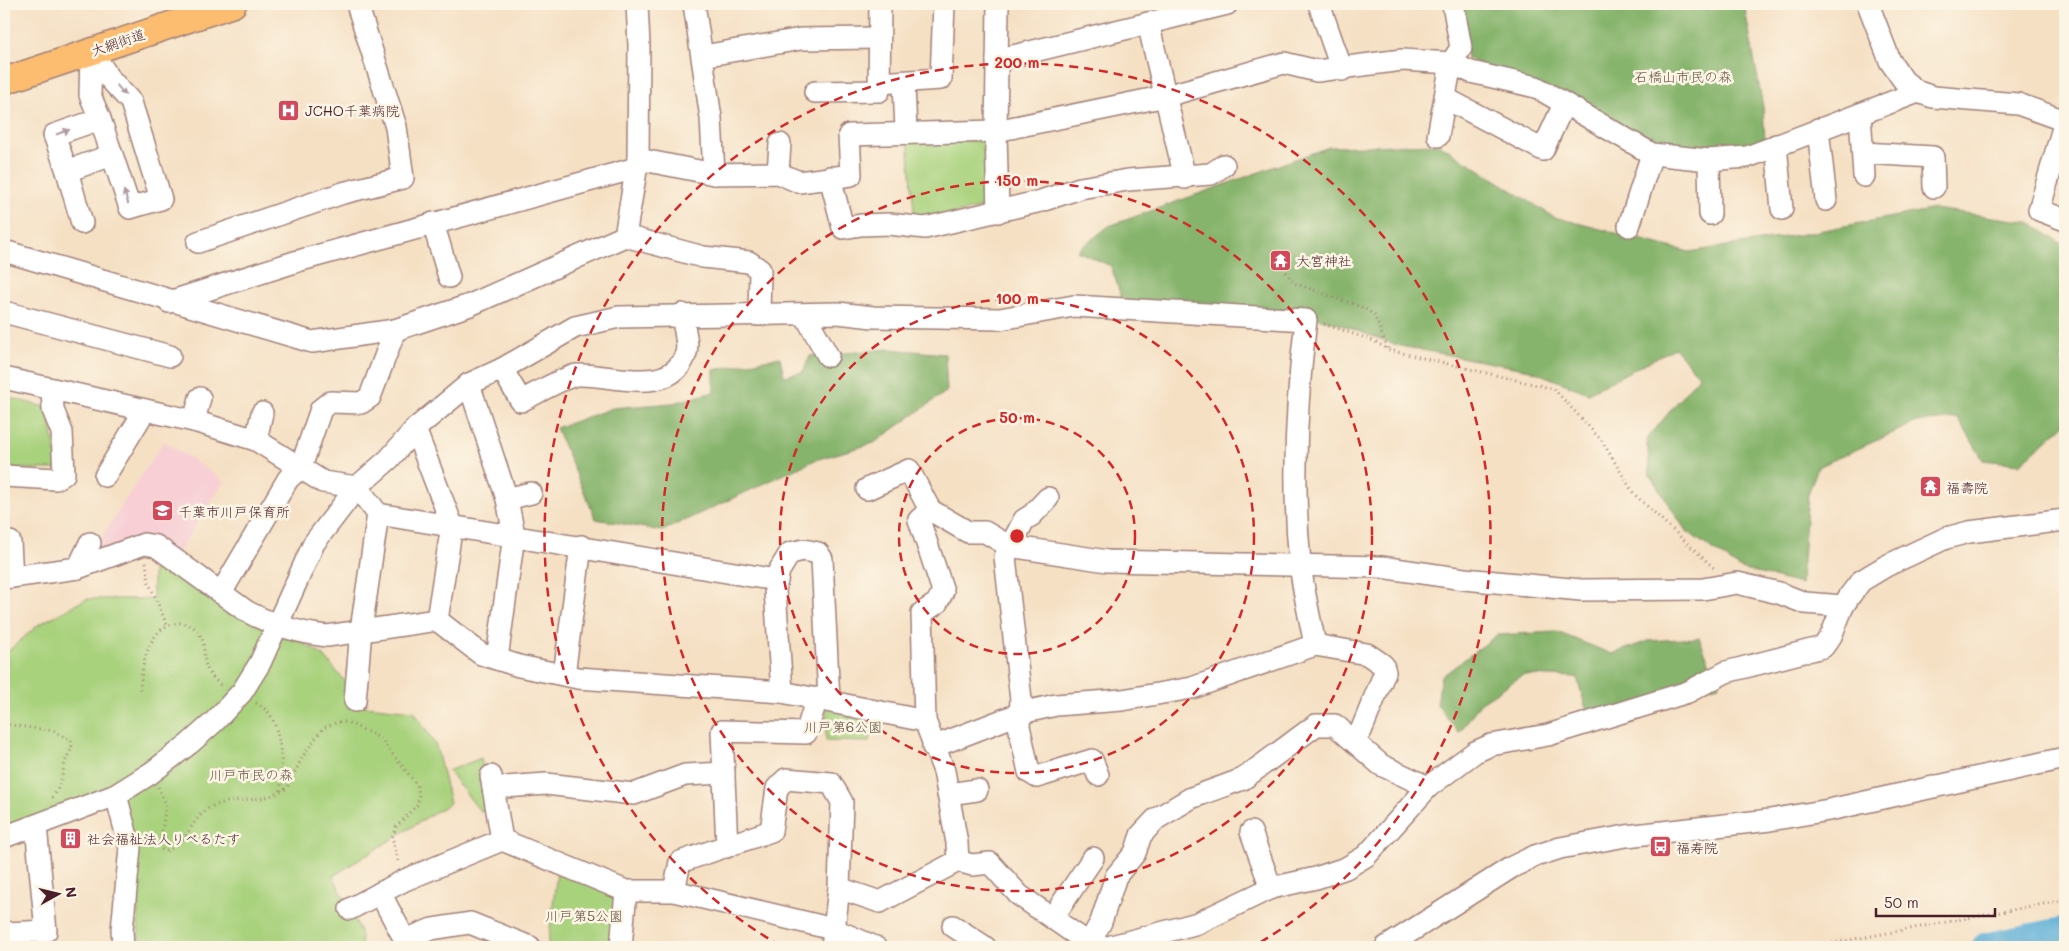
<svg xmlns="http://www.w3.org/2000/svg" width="2069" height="951" font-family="Mali,'Klee One',sans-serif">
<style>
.built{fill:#f7cfd5}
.green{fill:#a9d27d;stroke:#7a7854}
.forest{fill:#86b46c;stroke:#686a4c}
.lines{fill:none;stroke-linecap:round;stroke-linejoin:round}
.river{stroke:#5caed7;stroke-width:29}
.minor-casing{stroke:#a08078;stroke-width:24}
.major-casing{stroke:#a08078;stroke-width:29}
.path{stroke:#a08078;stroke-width:3;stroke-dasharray:1 4;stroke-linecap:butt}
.minor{stroke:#fff;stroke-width:21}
.major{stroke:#fcbd6f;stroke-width:26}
.oneway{fill:#ae9aa0}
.ring{fill:none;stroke:#d62828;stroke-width:2.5;stroke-dasharray:9 6}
.labels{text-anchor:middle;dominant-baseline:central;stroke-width:5;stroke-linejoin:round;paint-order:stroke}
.street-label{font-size:14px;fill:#4a1f2b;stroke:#fcf5e5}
.park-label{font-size:14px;fill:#654;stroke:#fcf5e5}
.poi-label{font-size:14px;fill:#4a1f2b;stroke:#fcf5e5;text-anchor:start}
.centre{fill:#d62828;stroke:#fcf5e5;stroke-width:2.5}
.ring-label{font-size:15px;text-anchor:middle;font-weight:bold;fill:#d62828;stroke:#fcf5e5;stroke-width:5;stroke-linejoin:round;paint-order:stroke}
</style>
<rect width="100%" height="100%" fill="#fcf5e5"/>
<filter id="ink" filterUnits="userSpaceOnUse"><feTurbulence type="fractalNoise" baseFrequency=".02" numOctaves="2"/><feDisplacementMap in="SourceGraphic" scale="10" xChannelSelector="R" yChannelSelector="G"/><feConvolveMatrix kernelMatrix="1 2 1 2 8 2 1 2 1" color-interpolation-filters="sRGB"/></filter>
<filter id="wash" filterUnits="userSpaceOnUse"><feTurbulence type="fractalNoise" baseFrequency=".0096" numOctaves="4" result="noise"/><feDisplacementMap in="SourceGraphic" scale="20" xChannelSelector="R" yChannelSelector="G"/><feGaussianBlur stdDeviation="1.12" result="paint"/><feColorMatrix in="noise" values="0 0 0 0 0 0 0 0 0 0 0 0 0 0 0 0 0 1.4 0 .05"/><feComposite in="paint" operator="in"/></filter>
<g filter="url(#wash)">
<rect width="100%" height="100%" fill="#f5e0c4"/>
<!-- built -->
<polygon class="built" points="164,441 224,481 176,555 157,543 86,561"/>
<!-- green -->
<g class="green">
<polygon points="908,140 988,140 989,206 915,222"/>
<polygon points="4,396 48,408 59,469 4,469"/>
<polygon points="153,550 324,656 365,706 414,711 436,746 450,803 333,876 360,931 362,947 139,947 136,856 120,790 4,829 4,655 38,625 86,599 153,599"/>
<polygon points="826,706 877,720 869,742 826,741"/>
<polygon points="481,758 489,809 480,811 448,771"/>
<polygon points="557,872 614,892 618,900 615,947 554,947 548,945"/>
</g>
<!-- forest -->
<g class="forest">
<polygon points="1464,4 1744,4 1763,107 1765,144 1737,157 1687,153 1637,139 1467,58"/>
<polygon points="1439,144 1554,217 1689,252 1798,235 1934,209 2029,222 2065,246 2065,353 2061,359 2065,375 2065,424 2020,464 1983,460 1958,418 1917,422 1818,467 1808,494 1801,584 1741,569 1686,531 1650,475 1647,439 1699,376 1675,348 1588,393 1530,370 1400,346 1330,321 1295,313 1125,308 1111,266 1077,251 1109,226 1329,147"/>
<polygon points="890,349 945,354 947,391 874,443 815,460 662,531 596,519 556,428 613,408 673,403 714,392 714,370 780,357 784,376 803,372 810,356"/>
<polygon points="1557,632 1612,654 1648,641 1699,638 1719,685 1588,716 1577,677 1523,675 1480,703 1459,733 1437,705 1441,677 1497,635"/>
</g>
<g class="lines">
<!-- river -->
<polyline class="river" points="1986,947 2065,931"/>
</g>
</g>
<g filter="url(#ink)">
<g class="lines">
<defs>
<g id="minor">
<polyline points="694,4 711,118 714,174"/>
<polyline points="998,4 996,131 998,212"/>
<polyline points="1319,4 1342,70"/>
<polyline points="1868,4 1890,61 1904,81 1918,92 1933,97 2018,104 2065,121"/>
<polyline points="1148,23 1185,178"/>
<polyline points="91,51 110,79 131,102 161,199 130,208 100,119"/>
<polyline points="703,56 801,39 878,38"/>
<polyline points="997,60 1227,4"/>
<polyline points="879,83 941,79 944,4"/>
<polyline points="904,83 906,132"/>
<polyline points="815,92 879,91 880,4"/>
<polyline points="1445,98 1543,150 1564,104"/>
<polyline points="1860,114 1864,176"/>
<polyline points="2065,121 2039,210 2065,220"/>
<polyline points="1818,129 1826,200"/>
<polyline points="1438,136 1451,63 1461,48 1453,4"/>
<polyline points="1776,145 1782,209"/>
<polyline points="1863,153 1933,157 1934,187"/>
<polyline points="638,159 714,174 778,173 799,182 851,175 849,135 996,131 1166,96 1284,63 1317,71 1402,60 1451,63 1471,72 1536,87 1652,154 1709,160 1747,157 1918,92"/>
<polyline points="1709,160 1710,214"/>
<polyline points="67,171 112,155"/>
<polyline points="778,173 780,144"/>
<polyline points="830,177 843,228 861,225 889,224 925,228 1041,201 1080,188 1128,180 1211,174 1224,165"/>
<polyline points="82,223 67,171 54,135 100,119 90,95 91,51"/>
<polyline points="433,223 449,277"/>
<polyline points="1629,226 1652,154"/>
<polyline points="625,236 638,159 639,45 637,4"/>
<polyline points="198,242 343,193 403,178 396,127 357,4"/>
<polyline points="4,251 312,342 395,330 470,305 625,236 703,257 749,262 760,270 759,315"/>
<polyline points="169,302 298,261 636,168"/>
<polyline points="4,312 170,356"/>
<polyline points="805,315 828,356"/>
<path d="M502 369 521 401C533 395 566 376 577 375 609 373 672 398 686 353 689 343 683 325 682 314"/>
<polyline points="4,378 194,421 256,440 323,482 357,487 378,514 361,630 355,701"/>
<polyline points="469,384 507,499 514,535 497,659"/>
<polyline points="194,421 200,398"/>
<polyline points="415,429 452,525 437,620"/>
<polyline points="256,440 262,413"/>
<polyline points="4,476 56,479 64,474 62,432 53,410 52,389"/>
<polyline points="105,476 145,410"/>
<polyline points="867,489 909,470 930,510 968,532 985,532 1009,546 1107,561 1381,567 1464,579 1581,590 1703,589 1737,583 1779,593 1805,603 1843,606"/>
<polyline points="1048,498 1032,515 1024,520 1005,557 1021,700 1019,726 1029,772 1037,777 1092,760 1098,775"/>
<polyline points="507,499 531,493"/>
<polyline points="930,510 919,520 943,591 937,603 922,613 925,721 944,771 957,843 958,861"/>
<polyline points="378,514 776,580"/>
<polyline points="4,542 10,542 12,577"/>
<polyline points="78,568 90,543"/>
<path d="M4 578 78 568 144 544 156 546 246 611C270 624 299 633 327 636L437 620 481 654 519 666 578 678 782 692 925 721"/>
<polyline points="221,593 288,479 301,467 321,409 330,402 361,403 370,397 395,330"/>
<polyline points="564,675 581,546"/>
<polyline points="782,692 775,590 779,571 790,553 804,550 818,553 822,559 829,700"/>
<polyline points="933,747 1021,713 1056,705 1122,700 1192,688 1315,645 1367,654 1383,665 1385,672 1361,731 1352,739"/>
<polyline points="491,776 502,840"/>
<polyline points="493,788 546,784 634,794 685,775 724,773"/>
<polyline points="948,794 977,790"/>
<polyline points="116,795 130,848 122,930 123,947"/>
<polyline points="1251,832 1271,888"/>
<path d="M4 837 116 795 151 773 189 744 214 722 242 692 260 663 314 543 357 487 389 459 415 429 469 384 502 369 575 327 619 317 838 313 873 317 1000 319 1074 306 1306 320C1296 401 1292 482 1300 563 1303 591 1310 618 1315 645"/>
<polyline points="727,847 722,731 806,733 817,698"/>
<polyline points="839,888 880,902 958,861 972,865 990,863 1019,895 1088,943"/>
<polyline points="674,891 680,862 771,831 777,788 786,779 831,783 842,802 839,888 832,947"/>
<polyline points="380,893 405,940 432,929 470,923 530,947"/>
<polyline points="350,909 405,880 502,840 626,891 674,891 833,929 875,947"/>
<polyline points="1053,917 1093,858"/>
<polyline points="953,926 985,947"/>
<polyline points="7,933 46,931 36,826"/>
<polyline points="621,947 626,891"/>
<polyline points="1087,947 1101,922 1116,876 1135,853 1141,835 1156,819 1191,798 1243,779 1316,725 1335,725 1381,765 1428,787"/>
<polyline points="1108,947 1198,923 1271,888 1316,878 1346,868 1366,856 1428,787 1475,752 1491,745 1548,735 1688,692 1726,672 1823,647 1831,636 1843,606 1851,594 1861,581 1886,566 1946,538 1969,532 2065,520"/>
<polyline points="1386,947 1512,867 1535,856 1560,848 1626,836 1770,820 1829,810 2065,758"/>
</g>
<polyline id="major" points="4,81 233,4"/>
</defs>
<!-- minor casing -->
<use href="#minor" class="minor-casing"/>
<!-- major casing -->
<use href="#major" class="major-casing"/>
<!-- path -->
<g class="path">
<polyline points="1286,272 1294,283 1364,308 1374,315 1388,349"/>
<polyline points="1324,324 1374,341 1389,350 1554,389 1602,441 1634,494 1715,569"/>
<polyline points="146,562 149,583 167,625"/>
<path d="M140 690C142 665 148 625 179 623 187 623 194 626 199 633 211 653 194 664 223 687"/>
<path d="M256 703C262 707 268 710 271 716 281 734 284 773 280 792"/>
<path d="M4 724 54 731 71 741C74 749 67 755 65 763 61 777 61 790 49 800"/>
<path d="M158 787 166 804 160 844 161 849 166 851C188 844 191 816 213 806 237 796 261 805 287 788L303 756 323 728 338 722H347L380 738 417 785 419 795 418 804 396 827 392 837 399 864"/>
<polyline points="1812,947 2065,900"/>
</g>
<!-- minor -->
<use href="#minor" class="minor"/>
<!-- major -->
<use href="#major" class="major"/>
</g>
<!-- one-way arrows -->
<defs><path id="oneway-solid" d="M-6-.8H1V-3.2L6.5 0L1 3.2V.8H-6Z" transform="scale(1.25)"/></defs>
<g class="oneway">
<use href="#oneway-solid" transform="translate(121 90) rotate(48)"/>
<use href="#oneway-solid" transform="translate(63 132) rotate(-19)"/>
<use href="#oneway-solid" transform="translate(126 197) rotate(-108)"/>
</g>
</g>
<!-- distance rings -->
<g class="ring">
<circle cx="1017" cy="536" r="118"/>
<circle cx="1017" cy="536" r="237"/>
<circle cx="1017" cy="536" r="355"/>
<path d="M781 946A473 473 0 1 1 1254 946"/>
</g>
<!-- icons -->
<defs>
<symbol id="hospital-square" viewBox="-11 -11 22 22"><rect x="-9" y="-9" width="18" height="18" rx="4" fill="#d1495b" stroke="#fcf5e5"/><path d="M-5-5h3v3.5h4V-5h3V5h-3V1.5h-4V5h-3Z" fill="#fff"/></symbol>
<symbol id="temple-square" viewBox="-11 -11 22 22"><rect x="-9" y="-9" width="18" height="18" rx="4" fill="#d1495b" stroke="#fcf5e5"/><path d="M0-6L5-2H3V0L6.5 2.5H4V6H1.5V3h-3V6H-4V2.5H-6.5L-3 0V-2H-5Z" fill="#fff"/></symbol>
<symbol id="school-square" viewBox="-11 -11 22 22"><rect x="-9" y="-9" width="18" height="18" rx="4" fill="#d1495b" stroke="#fcf5e5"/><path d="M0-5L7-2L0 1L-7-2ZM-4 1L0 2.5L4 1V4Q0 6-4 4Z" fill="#fff"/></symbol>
<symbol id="building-square" viewBox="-11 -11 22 22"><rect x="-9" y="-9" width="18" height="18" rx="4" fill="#d1495b" stroke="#fcf5e5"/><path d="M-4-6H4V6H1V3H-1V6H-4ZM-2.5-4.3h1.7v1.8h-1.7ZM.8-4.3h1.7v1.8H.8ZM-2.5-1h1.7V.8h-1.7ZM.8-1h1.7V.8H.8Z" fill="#fff"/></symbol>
<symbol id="bus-square" viewBox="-11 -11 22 22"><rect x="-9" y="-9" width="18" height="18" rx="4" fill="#d1495b" stroke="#fcf5e5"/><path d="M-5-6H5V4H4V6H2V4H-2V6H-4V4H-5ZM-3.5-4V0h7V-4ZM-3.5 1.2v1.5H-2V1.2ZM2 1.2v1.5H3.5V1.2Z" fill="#fff"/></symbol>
</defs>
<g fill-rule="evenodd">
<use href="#hospital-square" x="276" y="98" width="25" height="25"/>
<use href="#temple-square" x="1268" y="248" width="25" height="25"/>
<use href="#temple-square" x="1918" y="474" width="25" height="25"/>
<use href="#school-square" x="150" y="498" width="25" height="25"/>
<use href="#building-square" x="58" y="826" width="25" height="25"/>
<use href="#bus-square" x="1648" y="834" width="25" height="25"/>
</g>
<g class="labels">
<!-- street labels -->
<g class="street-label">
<text transform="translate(118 42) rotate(-19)">大網街道</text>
</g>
<!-- park labels -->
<g class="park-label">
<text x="1683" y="76">石橋山市民の森</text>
<text x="843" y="726">川戸第6公園</text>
<text x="251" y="774">川戸市民の森</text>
<text x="584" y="915">川戸第5公園</text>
</g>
<!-- poi labels -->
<g class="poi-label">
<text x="305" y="110">JCHO千葉病院</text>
<text x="1296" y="260">大宮神社</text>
<text x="1946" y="487">福壽院</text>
<text x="178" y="511">千葉市川戸保育所</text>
<text x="87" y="838">社会福祉法人りべるたす</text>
<text x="1676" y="847">福寿院</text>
</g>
</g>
<circle cx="1017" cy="536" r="8" class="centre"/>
<g class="ring-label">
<text x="1017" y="68">200 m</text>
<text x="1017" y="186">150 m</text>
<text x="1017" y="304">100 m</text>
<text x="1017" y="423">50 m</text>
</g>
<!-- margin -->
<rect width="2069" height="951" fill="none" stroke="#fcf5e5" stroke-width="20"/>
<!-- north arrow -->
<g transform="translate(58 894) rotate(82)" stroke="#fcf5e5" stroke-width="4" paint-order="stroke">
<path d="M0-4L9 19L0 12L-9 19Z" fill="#4a1f2b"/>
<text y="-8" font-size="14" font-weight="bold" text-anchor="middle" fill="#4a1f2b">N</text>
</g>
<!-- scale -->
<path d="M1876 908v8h119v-8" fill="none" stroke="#4a1f2b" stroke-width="2.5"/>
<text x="1884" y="908" font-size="15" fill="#4a1f2b" stroke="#fcf5e5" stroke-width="4" paint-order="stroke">50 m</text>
</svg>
